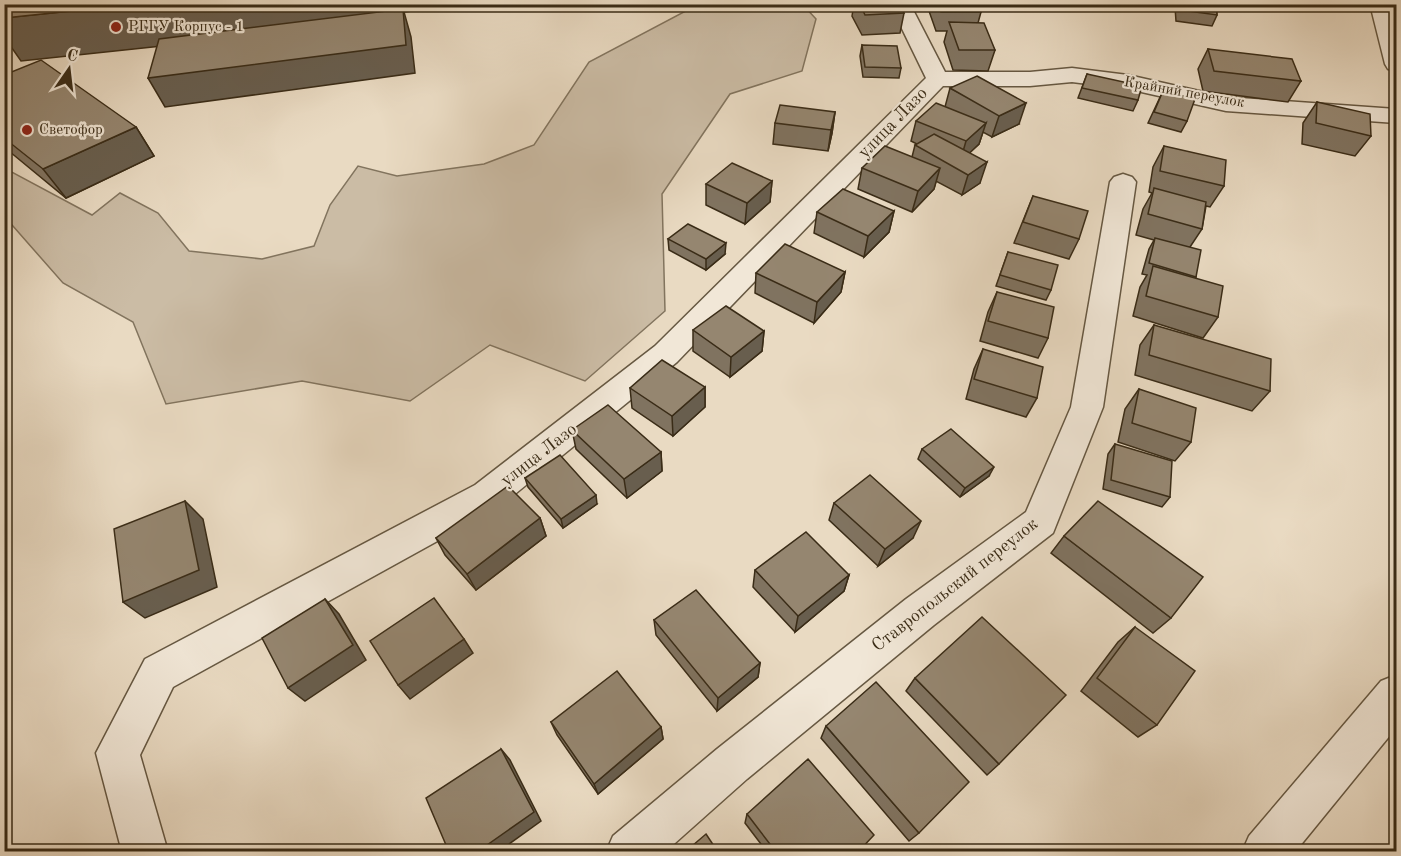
<svg xmlns="http://www.w3.org/2000/svg" width="1401" height="856" font-family="'Old Standard TT',serif">
<style>
.green{fill:#cbbca5;stroke:#82745e;stroke-width:1.5}
.lines{fill:none;stroke-linecap:round;stroke-linejoin:round}
.minor-casing{stroke:#665842;stroke-width:3}
.minor{fill:#f1e7d7;fill-rule:evenodd}
.wall{fill:#807360;stroke:#3a2c17;stroke-width:1.5}
.shaded-wall{fill:#685e4e;stroke:#3a2c17;stroke-width:1.5}
.building{fill:#958670;stroke:#3a2c17;stroke-width:1.5}
.poi-dot{fill:#8f2418;stroke:#f1e7d7;stroke-width:2}
.labels{text-anchor:middle;dominant-baseline:central;stroke-width:4.5;stroke-linejoin:round;paint-order:stroke}
.far-poi-label{font-size:15px;fill:#3a2c17;stroke:#f1e7d7;text-anchor:start}
.far-street-label{font-size:15px;fill:#3a2c17;stroke:#f1e7d7}
.street-label{font-size:18px;fill:#3a2c17;stroke:#f1e7d7}
</style>
<rect width="100%" height="100%" fill="#e9dac2"/>
<filter id="stains"><feTurbulence type="fractalNoise" baseFrequency=".00333" numOctaves="4"/><feColorMatrix values="0 0 0 0 .2 0 0 0 0 .09 0 0 0 0 .02 0 0 0 .5 -.17"/></filter>
<radialGradient id="worn" r=".72"><stop offset=".6" stop-color="#630" stop-opacity="0"/><stop offset="1" stop-color="#630" stop-opacity=".3"/></radialGradient>
<!-- green -->
<polygon class="green" points="697,5 803,5 816,19 802,71 730,94 662,194 665,311 585,381 490,345 410,401 302,381 166,404 133,322 63,283 5,217 5,192 10,171 92,215 120,193 158,213 189,251 262,259 314,246 330,205 358,166 397,176 484,164 534,145 589,62"/>
<g class="lines">
<defs>
<g id="minor">
<polygon points="890,4 910,4 945,72 1030,72 1072,68 1128,75 1226,97 1396,109 1396,123 1226,111 1128,89 1072,82 1030,86 943,86 677,362 499,507 173,687 140,755 168,852 122,852 96,753 145,659 475,485 655,346 926,78"/>
<polygon points="1370,4 1390,4 1396,32 1396,70 1388,69 1385,64"/>
<polygon points="1123,174 1132,177 1136,182 1103,407 1053,533 934,625 747,779 665,852 606,852 613,836 717,749 906,599 1026,512 1071,407 1110,182 1114,177"/>
<polygon points="1396,675 1396,728 1295,852 1242,852 1249,836 1381,681"/>
</g>
</defs>
<!-- minor casing -->
<use href="#minor" class="minor-casing"/>
<!-- minor -->
<use href="#minor" class="minor"/>
</g>
<!-- wall -->
<g class="wall">
<polygon points="854,4 899,4 904,13 900,33 862,35 852,16"/>
<polygon points="931,4 978,4 981,12 978,23 995,50 988,71 953,70 944,42 947,31 936,31 929,11"/>
<polygon points="1176,4 1216,4 1217,15 1212,26 1176,21 1175,7"/>
<polygon points="862,45 901,68 899,78 863,77 860,56"/>
<polygon points="1208,49 1301,81 1288,102 1203,91 1198,69"/>
<polygon points="1087,74 1138,100 1133,111 1078,98"/>
<polygon points="4,75 136,127 154,156 66,198 4,147"/>
<polygon points="950,88 1019,124 992,137 983,132 979,144 969,153 980,183 962,195 936,181 934,189 912,212 858,189 862,168 912,157 915,145 917,144 911,141 916,121 945,107"/>
<polygon points="1163,91 1187,121 1181,132 1148,123"/>
<polygon points="1317,102 1371,136 1355,156 1302,144 1303,123"/>
<polygon points="835,112 832,133 828,151 773,144 775,123"/>
<polygon points="1164,146 1224,186 1210,207 1206,206 1202,229 1190,247 1196,277 1195,278 1218,317 1203,338 1133,316 1140,287 1147,275 1142,274 1149,249 1154,240 1136,235 1143,209 1152,193 1149,192 1153,167"/>
<polygon points="772,181 770,202 745,224 706,205 706,184"/>
<polygon points="1033,196 1079,239 1069,259 1014,243"/>
<polygon points="894,211 889,232 864,257 814,233 817,212"/>
<polygon points="668,239 725,254 706,270 669,250"/>
<polygon points="1008,252 1051,290 1046,300 996,286"/>
<polygon points="845,272 841,292 814,323 755,293 756,273"/>
<polygon points="997,292 1048,338 1038,358 980,341 988,312"/>
<polygon points="1154,325 1270,391 1252,411 1135,375 1140,345"/>
<polygon points="693,330 764,331 762,351 730,377 693,351"/>
<polygon points="983,349 1037,398 1026,417 966,399 974,369"/>
<polygon points="705,387 705,407 673,436 632,408 630,388"/>
<polygon points="1139,389 1191,442 1175,461 1118,442 1125,409"/>
<polygon points="572,430 661,452 662,471 627,498 576,449"/>
<polygon points="1115,444 1170,497 1162,507 1103,489 1108,454"/>
<polygon points="922,449 989,476 960,497 918,459"/>
<polygon points="525,478 597,504 563,528 528,487"/>
<polygon points="834,503 913,538 878,566 829,520"/>
<polygon points="540,518 546,536 476,590 445,555 436,538"/>
<polygon points="1064,536 1171,618 1153,633 1051,553"/>
<polygon points="755,570 849,575 844,591 795,632 753,587"/>
<polygon points="654,620 760,663 758,677 717,711 656,635"/>
<polygon points="1135,627 1157,725 1138,737 1081,691 1118,642"/>
<polygon points="915,678 999,764 987,775 906,691"/>
<polygon points="551,722 661,727 663,739 598,794 557,735"/>
<polygon points="826,726 919,833 909,841 821,738"/>
<polygon points="747,814 858,852 767,852 745,823"/>
</g>
<!-- shaded-wall -->
<g class="shaded-wall">
<polygon points="139,4 475,4 404,12 411,37 415,73 165,107 148,78 181,44 21,61 7,41 4,44 4,18"/>
<polygon points="1026,103 1019,124 992,137 999,116"/>
<polygon points="835,112 832,133 828,151 831,130"/>
<polygon points="986,123 979,144 960,162 966,141"/>
<polygon points="136,127 154,156 66,198 43,169"/>
<polygon points="987,162 980,183 962,195 968,175"/>
<polygon points="940,168 934,189 912,212 918,191"/>
<polygon points="772,181 770,202 745,224 747,203"/>
<polygon points="894,211 889,232 864,257 868,236"/>
<polygon points="726,243 725,254 706,270 706,259"/>
<polygon points="845,272 841,292 814,323 817,302"/>
<polygon points="764,331 762,351 730,377 731,357"/>
<polygon points="705,387 705,407 673,436 672,416"/>
<polygon points="661,452 662,471 627,498 624,479"/>
<polygon points="994,467 989,476 960,497 965,488"/>
<polygon points="596,495 597,504 563,528 561,519"/>
<polygon points="185,501 203,519 217,587 145,618 123,602"/>
<polygon points="540,518 546,536 476,590 467,574"/>
<polygon points="921,521 913,538 878,566 885,549"/>
<polygon points="849,575 844,591 795,632 798,616"/>
<polygon points="325,599 339,614 366,660 305,701 288,688"/>
<polygon points="464,639 473,653 410,699 398,685"/>
<polygon points="760,663 758,677 717,711 718,698"/>
<polygon points="661,727 663,739 598,794 594,784"/>
<polygon points="501,749 510,760 541,821 498,852 477,852"/>
</g>
<!-- building -->
<g class="building">
<polygon points="4,4 139,4 4,18"/>
<polygon points="860,4 899,4 904,13 865,15"/>
<polygon points="938,4 978,4 981,12 941,12"/>
<polygon points="1180,4 1216,4 1217,15 1181,10"/>
<polygon points="403,9 406,45 148,78 159,39"/>
<polygon points="949,22 984,23 995,50 959,50"/>
<polygon points="862,45 897,46 901,68 865,67"/>
<polygon points="1208,49 1292,59 1301,81 1214,71"/>
<polygon points="41,60 136,127 43,169 4,138 4,75"/>
<polygon points="1087,74 1142,86 1138,100 1082,88"/>
<polygon points="977,76 1026,103 999,116 950,88"/>
<polygon points="1163,91 1195,99 1187,121 1154,112"/>
<polygon points="1317,102 1370,114 1371,136 1316,123"/>
<polygon points="936,103 986,123 966,141 916,121"/>
<polygon points="780,105 835,112 831,130 775,123"/>
<polygon points="934,134 987,162 968,175 915,145"/>
<polygon points="885,146 940,168 918,191 862,168"/>
<polygon points="1164,146 1226,160 1224,186 1160,171"/>
<polygon points="732,163 772,181 747,203 706,184"/>
<polygon points="1154,188 1206,202 1202,229 1148,214"/>
<polygon points="843,189 894,211 868,236 817,212"/>
<polygon points="1033,196 1088,211 1079,239 1023,222"/>
<polygon points="688,224 726,243 706,259 668,239"/>
<polygon points="1155,238 1201,250 1196,277 1149,263"/>
<polygon points="785,244 845,272 817,302 756,273"/>
<polygon points="1008,252 1058,265 1051,290 1000,275"/>
<polygon points="1153,266 1223,286 1218,317 1146,296"/>
<polygon points="997,292 1054,307 1048,338 988,321"/>
<polygon points="726,306 764,331 731,357 693,330"/>
<polygon points="1154,325 1271,359 1270,391 1149,355"/>
<polygon points="983,349 1043,367 1037,398 974,379"/>
<polygon points="662,360 705,387 672,416 630,388"/>
<polygon points="1139,389 1196,408 1191,442 1132,423"/>
<polygon points="608,405 661,452 624,479 572,430"/>
<polygon points="951,429 994,467 965,488 922,449"/>
<polygon points="1115,444 1172,461 1170,497 1111,480"/>
<polygon points="560,455 596,495 561,519 525,478"/>
<polygon points="870,475 921,521 885,549 834,503"/>
<polygon points="508,486 540,518 467,574 436,538"/>
<polygon points="185,501 199,570 123,602 114,529"/>
<polygon points="1098,501 1203,577 1171,618 1064,536"/>
<polygon points="806,532 849,575 798,616 755,570"/>
<polygon points="696,590 760,663 718,698 654,620"/>
<polygon points="434,598 464,639 398,685 370,641"/>
<polygon points="325,599 353,645 288,688 262,638"/>
<polygon points="982,617 1066,695 999,764 915,678"/>
<polygon points="1135,627 1195,671 1157,725 1097,678"/>
<polygon points="617,671 661,727 594,784 551,722"/>
<polygon points="876,682 969,782 919,833 826,726"/>
<polygon points="501,749 534,812 477,852 449,852 426,798"/>
<polygon points="808,759 874,835 858,852 776,852 747,814"/>
<polygon points="706,834 718,852 685,852"/>
</g>
<!-- markers -->
<g class="poi-dot">
<circle cx="116" cy="27" r="6"/>
<circle cx="27" cy="130" r="6"/>
</g>
<g class="labels">
<!-- far-poi labels -->
<g class="far-poi-label">
<text x="128" y="27">РГГУ Корпус - 1</text>
<text x="39" y="130">Светофор</text>
</g>
<!-- far-street labels -->
<g class="far-street-label">
<text transform="translate(1184 93) rotate(10)">Крайний переулок</text>
</g>
<!-- street labels -->
<g class="street-label">
<text transform="translate(893 123) rotate(-46)">улица Лазо</text>
<text transform="translate(539 455) rotate(-38)">улица Лазо</text>
<text transform="translate(955 585) rotate(-38)">Ставропольский переулок</text>
</g>
</g>
<!-- margin -->
<rect width="1401" height="856" fill="none" stroke="#e9dac2" stroke-width="24"/>
<rect x="6" y="6" width="1389" height="844" fill="none" stroke="#3a2c17" stroke-width="3"/>
<rect x="12" y="12" width="1377" height="832" fill="none" stroke="#3a2c17" stroke-width="1.5"/>
<!-- north arrow -->
<g transform="translate(69 69) rotate(14)" stroke="#f1e7d7" stroke-width="4.5" paint-order="stroke">
<path d="M0-4.5L10 22L0 15L-10 22Z" fill="#3a2c17"/>
<text y="-9" font-size="16" font-weight="bold" text-anchor="middle" fill="#3a2c17">С</text>
</g>
<rect width="100%" height="100%" filter="url(#stains)"/>
<rect width="100%" height="100%" fill="url(#worn)"/>
</svg>
